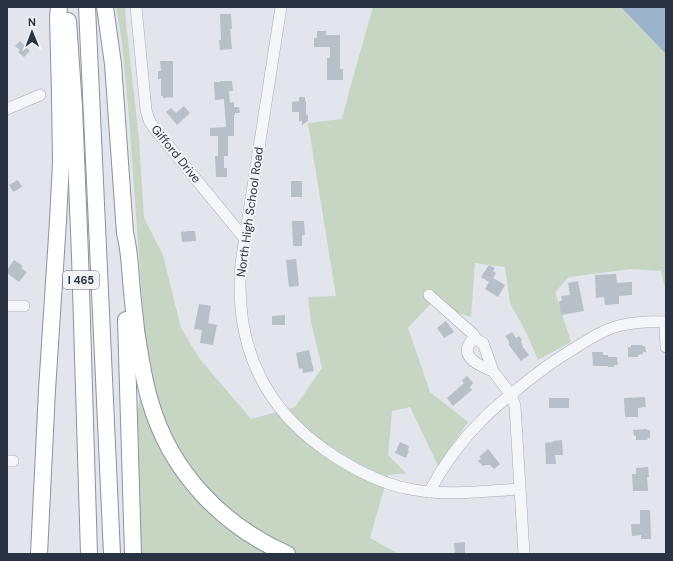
<svg xmlns="http://www.w3.org/2000/svg" width="673" height="561" font-family="'DM Sans',sans-serif">
<style>
.green{fill:#c7d5c3}
.water{fill:#9cb3cc}
.building{fill:#b9bfc9}
.lines{fill:none;stroke-linecap:round;stroke-linejoin:round}
.minor-casing{stroke:#a7acb6;stroke-width:12}
.highway-casing{stroke:#8993a2;stroke-width:18}
.minor{stroke:#f5f6f9;stroke-width:11}
.highway{stroke:#fff;stroke-width:16}
.labels{text-anchor:middle;dominant-baseline:central;stroke-width:4;stroke-linejoin:round;paint-order:stroke}
.shield{fill:#f2f4f8;stroke:#656d7a;stroke-width:1}
.shield-label{font-size:11px;font-weight:bold;fill:#293344}
.street-label{font-size:12px;fill:#293344;stroke:#f2f4f8}
</style>
<rect width="100%" height="100%" fill="#e2e5eb"/>
<!-- green -->
<polygon class="green" points="116,7 125,7 126,23 139,139 144,218 163,255 181,328 199,358 251,419 295,407 322,368 311,322 308,297 336,296 308,123 342,119 352,81 373,7 623,7 666,54 666,292 661,271 631,269 569,277 555,292 571,342 538,360 527,334 510,303 505,267 475,263 471,317 452,311 434,300 408,328 430,392 468,422 438,466 410,407 392,411 388,455 406,473 388,475 370,538 399,554 142,554 136,424 146,355 129,117 122,42"/>
<!-- water -->
<polygon class="water" points="621,7 666,7 666,54"/>
<!-- building -->
<g class="building">
<polygon points="220,14 231,14 232,29 230,29 232,49 220,50 219,40 221,40"/>
<polygon points="317,31 326,31 326,35 340,35 340,69 343,69 343,80 327,80 327,58 330,58 330,47 314,47 314,38 317,38"/>
<polygon points="20,41 30,51 24,57 18,52 20,50 15,46"/>
<polygon points="160,61 173,61 173,97 163,98 163,96 161,96 161,79 158,79 158,71 161,71"/>
<polygon points="220,81 232,81 233,91 229,91 230,103 234,102 234,107 239,107 240,113 235,113 235,115 234,115 234,136 228,136 228,156 224,156 224,168 227,168 227,177 216,177 215,156 218,156 218,136 210,136 210,128 226,127 224,99 215,100 214,82 220,82"/>
<polygon points="299,97 305,97 305,101 306,101 306,115 308,115 308,121 302,125 302,121 299,121 299,112 292,112 292,102 299,101"/>
<polygon points="184,106 190,113 177,125 166,112 171,108 176,113"/>
<polygon points="18,180 22,187 13,192 9,185"/>
<rect x="291" y="181" width="11" height="16"/>
<polygon points="292,221 304,221 305,235 302,235 302,246 293,246"/>
<polygon points="188,231 195,231 196,241 182,242 181,232"/>
<polygon points="296,259 299,286 289,287 286,260"/>
<polygon points="14,260 23,266 21,268 27,272 19,282 7,273 7,270"/>
<polygon points="489,265 495,268 493,271 496,273 493,278 505,285 498,297 485,289 489,282 481,277"/>
<polygon points="616,274 617,283 632,282 632,295 619,296 619,304 605,305 604,297 596,298 595,275"/>
<polygon points="578,281 584,311 561,315 559,301 562,301 561,296 570,295 568,283"/>
<polygon points="199,304 211,306 208,323 217,325 213,345 200,343 202,330 194,329"/>
<polygon points="285,315 285,325 272,325 272,316"/>
<polygon points="446,321 454,332 444,338 437,328"/>
<polygon points="512,332 516,338 519,336 522,340 521,342 523,347 529,355 521,361 508,344 510,343 505,336"/>
<polygon points="631,345 642,345 642,346 645,346 646,352 643,352 643,354 638,355 638,357 628,357 628,347 631,347"/>
<polygon points="309,350 314,371 303,373 302,368 299,369 296,353"/>
<polygon points="592,352 603,352 603,355 608,355 608,357 617,357 618,365 614,365 614,367 608,367 608,366 593,366"/>
<polygon points="467,376 473,383 470,387 472,390 453,406 447,398 464,383 462,380"/>
<polygon points="645,397 646,407 638,408 638,417 625,417 624,398"/>
<rect x="549" y="398" width="20" height="10"/>
<polygon points="647,429 647,430 650,430 650,438 647,438 648,440 636,440 636,436 634,436 633,430"/>
<polygon points="562,440 563,455 555,455 556,464 546,464 545,443 553,442 553,441"/>
<polygon points="400,442 409,446 408,450 409,451 406,458 395,453"/>
<polygon points="488,449 500,464 494,469 490,465 485,465 483,466 478,461 481,459 479,457"/>
<polygon points="648,467 649,477 647,477 648,491 633,491 632,474 636,474 636,468"/>
<polygon points="640,510 650,510 651,539 641,539 641,535 632,536 631,524 640,524"/>
<polygon points="465,542 465,554 455,554 454,543"/>
</g>
<g class="lines">
<defs>
<g id="minor">
<polyline points="136,7 146,110 149,120 154,128 245,239"/>
<path d="M281 7 241 263C234 347 265 413 337 458 358 471 381 483 405 488 442 497 483 491 520 489"/>
<polyline points="7,109 40,95"/>
<polyline points="429,295 473,334 477,340"/>
<polyline points="7,306 24,306"/>
<polyline points="665,322 666,347"/>
<path d="M493 371C484 367 463 360 468 346 469 344 470 342 472 340H477L483 343 493 371 511 395 515 406 524 554"/>
<polyline points="7,461 13,461"/>
<path d="M429 492C443 466 460 442 481 421 493 408 507 398 520 387 535 375 550 363 567 353 583 343 600 331 618 326 634 322 650 321 666 322"/>
</g>
<g id="highway">
<polyline points="87,7 112,554"/>
<path d="M105 7 113 64 125 233C130 252 130 271 132 291 133 304 135 317 136 330 140 354 143 378 150 401 170 471 221 525 287 554"/>
<polyline points="68,21 74,107 80,256 89,554"/>
<polyline points="126,320 133,554"/>
<polyline points="39,554 47,390 58,221 61,162 60,94 58,17 59,7"/>
</g>
</defs>
<!-- minor casing -->
<use href="#minor" class="minor-casing"/>
<!-- highway casing -->
<use href="#highway" class="highway-casing"/>
<!-- minor -->
<use href="#minor" class="minor"/>
<!-- highway -->
<use href="#highway" class="highway"/>
</g>
<g class="labels">
<!-- shield labels -->
<rect class="shield" x="63" y="271" width="36" height="18" rx="3"/>
<g class="shield-label">
<text x="81" y="280">I 465</text>
</g>
<!-- street labels -->
<g class="street-label">
<text transform="translate(176 154) rotate(51)">Gifford Drive</text>
<text transform="translate(250 212) rotate(-82)">North High School Road</text>
</g>
</g>
<!-- border -->
<rect width="673" height="561" fill="none" stroke="#293344" stroke-width="16"/>
<!-- north arrow -->
<g transform="translate(32 32) rotate(359)" stroke="#f2f4f8" stroke-width="3" paint-order="stroke">
<path d="M0-3L7 15L0 10L-7 15Z" fill="#293344"/>
<text y="-6" font-size="11" font-weight="bold" text-anchor="middle" fill="#293344">N</text>
</g>
</svg>
